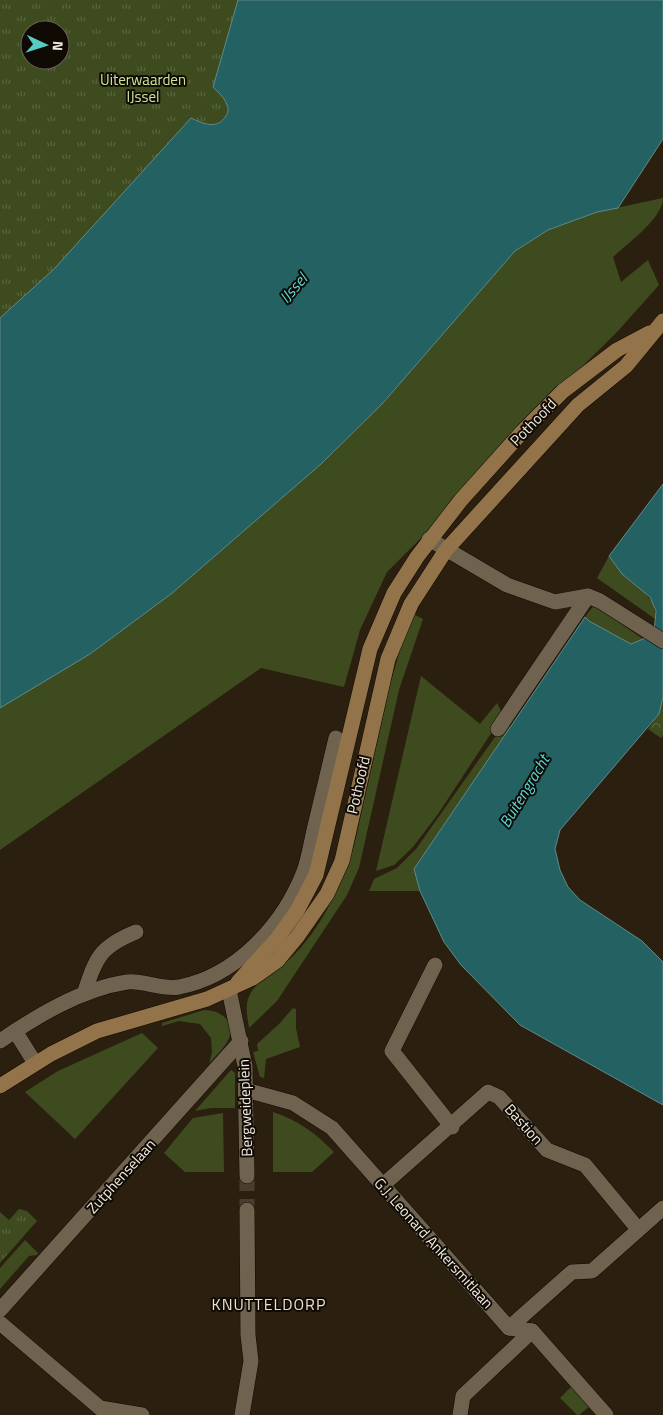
<svg xmlns="http://www.w3.org/2000/svg" width="663" height="1415" font-family="'Titillium Web',sans-serif">
<style>
.grass{fill:#3d4b1f}
.forest{fill:url(#forest-crowns)}
.park{fill:url(#park-tufts);fill-rule:evenodd}
.water{fill:#236163;stroke:#618a88}
.lines{fill:none;stroke-linecap:round;stroke-linejoin:round}
.street-tunnel{stroke:#493e2e;stroke-width:15;stroke-dasharray:15 8;stroke-linecap:butt}
.street-casing{stroke:#130900;stroke-width:16}
.secondary-casing{stroke:#130900;stroke-width:16}
.street{stroke:#6f6350;stroke-width:15}
.secondary{stroke:#93744a;stroke-width:15}
.labels{text-anchor:middle;dominant-baseline:central;stroke-width:4;stroke-linejoin:round;paint-order:stroke}
.park-label{font-size:15px;fill:#cbe796;stroke:#0f0b04}
.street-label{font-size:15px;fill:#f1e9de;stroke:#0f0b04}
.water-label{font-size:16px;font-style:italic;fill:#5cd7db;stroke:#0f0b04}
.neighbourhood-label{font-size:16px;letter-spacing:1px;fill:#eedfc9;stroke:#0f0b04}
</style>
<defs>
<pattern id="forest-crowns" width="20" height="18" patternUnits="userSpaceOnUse" patternTransform="scale(1.25)"><rect width="20" height="18" fill="#3d4b1f"/><path d="M2 6a3 3 0 1 1 6 0M12 15a3 3 0 1 1 6 0" fill="none" stroke="#5a653f"/></pattern>
<pattern id="park-tufts" width="24" height="20" patternUnits="userSpaceOnUse" patternTransform="scale(1.25)"><rect width="24" height="20" fill="#3d4b1f"/><path d="M3 7l-1-3M5 7V3M7 7l1-3M15 17l-1-3M17 17v-4M19 17l1-3" fill="none" stroke="#5a653f"/></pattern>
</defs>
<rect width="100%" height="100%" fill="#2b200f"/>
<!-- grass -->
<g class="grass">
<path d="M663 198C663 218 627 244 613 257L621 282 648 260 659 285 617 332 481 467 431 528 387 572 360 630 344 687 261 668 0 850V708L90 654 171 594 321 464 382 404 515 251 548 230 597 212Z"/>
<path d="M609 556C614 563 618 570 624 575 639 589 657 597 655 619L597 578Z"/>
<polygon points="594,605 643,639 631,644 589,621 585,617"/>
<path d="M415 615 423 619 399 690 359 868 347 895 277 1001 249 1028C247 1015 244 1002 252 991 258 981 280 968 290 959 322 928 340 887 354 846L390 685 400 650Z"/>
<polygon points="421,676 480,724 497,703 503,715 438,814 413,847 394,865 376,871"/>
<polygon points="507,725 511,727 414,869 420,891 369,891 374,879 397,868 416,849 502,727"/>
<polygon points="293,1008 296,1009 296,1028 300,1047 266,1059 264,1078 260,1077 253,1052 258,1051 257,1044 279,1024"/>
<path d="M204 1010C220 1010 235 1020 229 1038 225 1048 215 1056 209 1064L212 1052 211 1038 200 1024 179 1021 162 1026V1023Z"/>
<polygon points="142,1033 158,1048 75,1139 25,1092 58,1071"/>
<polygon points="231,1070 235,1073 235,1108 211,1108 195,1111"/>
<path d="M273 1112C298 1120 315 1133 334 1152L312 1172H273Z"/>
<polygon points="223,1113 224,1172 185,1172 164,1153 193,1118"/>
<polygon points="25,1240 38,1253 37,1255 29,1256 0,1289 0,1268"/>
<polygon points="572,1386 590,1406 579,1415 577,1415 560,1398"/>
</g>
<!-- forest -->
<polygon class="forest" points="663,697 663,735 661,738 648,729 659,714"/>
<!-- park -->
<g class="park">
<path d="M0 0H332L228 126 0 346ZM30 30H60V60H30Z"/>
<polygon points="19,1209 27,1211 37,1221 0,1263 0,1212 9,1220"/>
</g>
<!-- water -->
<g class="water">
<path d="M238 0H663V139L618 208 597 212 548 230 515 251 382 404 321 464 171 594 90 654 0 708V318L54 269 191 118C204 124 217 130 226 116 228 113 229 109 227 105 225 98 218 92 213 87Z"/>
<polygon points="663,484 663,697 659,714 560,830 555,849 560,870 568,887 580,900 642,941 663,962 663,1105 520,1025 461,965 444,942 420,891 414,869 585,617 589,621 631,644 643,639 654,632 656,611 650,597 622,574 609,556"/>
</g>
<g class="lines">
<!-- street-tunnel -->
<polyline class="street-tunnel" points="247,1176 247,1210"/>
<defs>
<g id="street">
<polyline points="429,539 507,585 555,602 588,596 600,601 663,641"/>
<polyline points="498,729 588,596"/>
<polyline points="435,965 392,1051 452,1127"/>
<polyline points="229,990 245,1066 247,1176"/>
<path d="M84 994C96 958 99 947 136 932"/>
<polyline points="15,1031 35,1063"/>
<path d="M0 1041C37 1016 81 989 127 982 144 980 161 990 179 987 236 976 282 926 303 874 309 859 311 842 315 826 322 797 329 767 336 738"/>
<polyline points="246,1090 293,1103 332,1128 509,1328 532,1331 606,1415"/>
<polyline points="383,1185 488,1092 499,1097 547,1150 585,1165 638,1229"/>
<polyline points="0,1310 241,1041"/>
<polyline points="0,1323 100,1408 142,1415"/>
<polyline points="509,1328 572,1272 592,1271 663,1208"/>
<polyline points="242,1415 251,1361 248,1335 247,1210"/>
<polyline points="460,1415 463,1396 532,1331"/>
</g>
<g id="secondary">
<polyline points="238,982 277,939 297,911 316,875 370,649 394,593 417,557 461,500 523,431 563,391 617,350 649,333"/>
<polyline points="0,1086 51,1054 97,1031 207,999 253,978 277,961 297,937 327,894 342,861 388,659 411,604 446,550 578,405 626,366 663,321"/>
</g>
</defs>
<!-- street casing -->
<use href="#street" class="street-casing"/>
<!-- secondary casing -->
<use href="#secondary" class="secondary-casing"/>
<!-- street -->
<use href="#street" class="street"/>
<!-- secondary -->
<use href="#secondary" class="secondary"/>
</g>
<g class="labels">
<!-- park labels -->
<g class="park-label">
<text x="143" y="79">Uiterwaarden<tspan x="143" dy="17">IJssel</tspan></text>
</g>
<!-- street labels -->
<g class="street-label">
<text transform="translate(533 422) rotate(-46)">Pothoofd</text>
<text transform="translate(358 785) rotate(-77)">Pothoofd</text>
<text transform="translate(245 1108) rotate(-92)">Bergweideplein</text>
<text transform="translate(524 1124) rotate(48)">Bastion</text>
<text transform="translate(121 1176) rotate(-48)">Zutphenselaan</text>
<text transform="translate(434 1243) rotate(48)">G.J. Leonard Ankersmitlaan</text>
</g>
<!-- water labels -->
<g class="water-label">
<text transform="translate(293 288) rotate(-49)">IJssel</text>
<text transform="translate(524 791) rotate(-59)">Buitengracht</text>
</g>
<!-- neighbourhood labels -->
<g class="neighbourhood-label">
<text x="269" y="1304">KNUTTELDORP</text>
</g>
</g>
<!-- north arrow -->
<g transform="translate(45 45) rotate(94)"><circle r="24" fill="#0f0b04" stroke="#69645b"/>
<path d="M0-4L9 19L0 12L-9 19Z" fill="#54cdc7"/>
<text y="-8" font-size="14" font-weight="bold" text-anchor="middle" fill="#f1e9de">N</text>
</g>
</svg>
